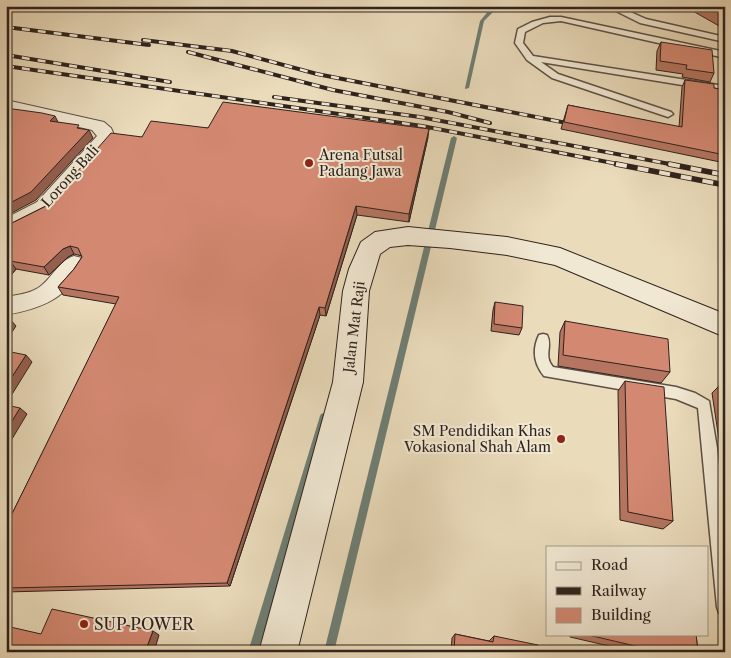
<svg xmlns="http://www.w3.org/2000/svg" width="731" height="658" font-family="'Libre Caslon Text',serif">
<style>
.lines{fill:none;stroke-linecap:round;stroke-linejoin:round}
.stream{fill:#6e7e74;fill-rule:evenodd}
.lane-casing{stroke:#5e5044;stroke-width:3}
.street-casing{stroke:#5e5044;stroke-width:2}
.secondary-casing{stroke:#2f221d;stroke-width:2}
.lane{fill:#f1e8d3;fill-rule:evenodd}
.street{fill:#f1e8d3;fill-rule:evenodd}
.secondary{fill:#f1e8d3;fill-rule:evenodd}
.rail-far1-casing{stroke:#2f221d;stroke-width:4}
.rail-casing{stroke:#2f221d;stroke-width:5.5}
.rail-far1{stroke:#f1e8d3;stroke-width:2.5;stroke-dasharray:8;stroke-linecap:butt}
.rail{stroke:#f1e8d3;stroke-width:4;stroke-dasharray:11;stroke-linecap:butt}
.wall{fill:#b57561;stroke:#2f221d}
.shaded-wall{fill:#945f4f;stroke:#2f221d}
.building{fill:#d38871;stroke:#2f221d}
.poi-dot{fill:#8f2418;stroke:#f1e8d3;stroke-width:2}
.labels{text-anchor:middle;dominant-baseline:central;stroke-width:4;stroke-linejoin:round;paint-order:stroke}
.poi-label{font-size:14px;fill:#2f221d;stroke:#f1e8d3;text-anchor:start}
.street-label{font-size:14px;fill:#2f221d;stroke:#f1e8d3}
.near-poi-label{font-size:16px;fill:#2f221d;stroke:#f1e8d3;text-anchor:start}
</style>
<rect width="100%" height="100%" fill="#eadbbb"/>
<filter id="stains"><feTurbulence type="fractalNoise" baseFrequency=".004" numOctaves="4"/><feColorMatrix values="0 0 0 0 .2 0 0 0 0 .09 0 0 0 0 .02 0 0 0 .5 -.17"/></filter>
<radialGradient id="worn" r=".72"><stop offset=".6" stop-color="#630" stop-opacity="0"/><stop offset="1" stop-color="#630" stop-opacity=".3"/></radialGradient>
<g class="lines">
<!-- stream -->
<g class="stream">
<polygon points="498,6 504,6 494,11 484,21 469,88 465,89 465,88 480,21 490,9"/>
<polygon points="454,136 457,138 334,652 324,652 451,138"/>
<polygon points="324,413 327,414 328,416 258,652 248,652 320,416 321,414"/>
</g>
<defs>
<g id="lane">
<polygon points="606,6 617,6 646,19 725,37 725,42 640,23"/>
<polygon points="550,17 561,17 725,52 725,58 561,21 543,23 525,32 523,43 533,56 725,86 725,92 541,62 558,74 671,112 673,114 668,117 552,78 527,60 515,43 518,29 532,22"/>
<path d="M543 334 547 335C553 346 543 356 553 367L676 387 695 393 709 401 717 448 725 523V615L719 613 717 607 698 408 676 399 544 376C534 364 532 350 539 335Z"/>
</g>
<g id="street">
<polygon points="6,100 104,122 111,128 115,137 51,212 6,235 6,218 37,202 97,136 92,130 6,110"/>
<path d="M74 256 82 258 85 264C66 299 43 308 6 315V297C17 295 28 294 38 288 52 279 58 261 74 256Z"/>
</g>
<polygon id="secondary" points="408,227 507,237 560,248 725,314 725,337 555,265 507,255 450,248 408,245 390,247 380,254 369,291 363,382 297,652 259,652 333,382 343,291 349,269 361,242 375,232"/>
</defs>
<!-- lane casing -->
<use href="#lane" class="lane-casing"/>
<!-- street casing -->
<use href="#street" class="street-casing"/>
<!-- secondary casing -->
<use href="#secondary" class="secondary-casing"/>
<!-- lane -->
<use href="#lane" class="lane"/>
<!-- street -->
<use href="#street" class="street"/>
<!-- secondary -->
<use href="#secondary" class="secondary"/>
<defs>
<g id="rail-far1">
<polyline points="6,27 149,45"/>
<polyline points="143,40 232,51 317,74 577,125"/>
<polyline points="188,52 333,90 448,112 490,123"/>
<polyline points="6,55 170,82"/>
<polyline points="6,66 422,126 623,165"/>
<polyline points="274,97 420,117 675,165"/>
</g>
<g id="rail">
<polyline points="616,164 725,185"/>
<polyline points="669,164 725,175"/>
</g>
</defs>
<!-- rail-far1 casing -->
<use href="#rail-far1" class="rail-far1-casing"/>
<!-- rail casing -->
<use href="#rail" class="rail-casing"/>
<!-- rail-far1 -->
<use href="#rail-far1" class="rail-far1"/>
<!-- rail -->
<use href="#rail" class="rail"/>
</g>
<!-- wall -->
<g class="wall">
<polygon points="663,6 683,6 670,10"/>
<polygon points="684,6 725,6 725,26 721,27"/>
<polygon points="661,42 714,73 710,82 682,77 683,74 656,70 657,51"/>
<polygon points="685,80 714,88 725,90 725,163 561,129 568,105 679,127 682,87"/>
<polygon points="208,128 428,137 409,222 357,215 326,316 320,315 230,586 6,592 6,526 116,304 63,295 58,287 74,269 82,257 82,256 74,254 68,257 49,275 16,269 6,282 6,226 48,205 142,137"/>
<polygon points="495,302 522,328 519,335 491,331 493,310"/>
<polygon points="565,321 670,372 661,383 558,366 560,332"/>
<polygon points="625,381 673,521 663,529 620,520 618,391"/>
<polygon points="722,383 725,384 725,480 712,393"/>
<polygon points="455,634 489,641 494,636 538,652 451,652 452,638"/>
<polygon points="570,634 696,634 698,652 635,652 570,637"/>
</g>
<!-- shaded-wall -->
<g class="shaded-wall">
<polygon points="672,6 683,6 670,10"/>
<polygon points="725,20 725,26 721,27"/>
<polygon points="55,116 59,124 50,121"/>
<polygon points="429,129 428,137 409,222 409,214"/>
<polygon points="89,130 93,138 36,200 6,216 6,205"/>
<polygon points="356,206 357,215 326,316 325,308"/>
<polygon points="70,246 74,254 68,257 49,275 44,267 63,249"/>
<polygon points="10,261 16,269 6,282 6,267"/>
<polygon points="319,307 320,315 230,586 227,583"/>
<polygon points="10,319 16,326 6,341 6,324"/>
<polygon points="26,355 32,362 6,404 6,386"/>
<polygon points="20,408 27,414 6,449 6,431"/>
<polygon points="153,631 159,635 154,652 145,652"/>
</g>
<!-- building -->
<g class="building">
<polygon points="711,6 725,6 725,13"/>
<polygon points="661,42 712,50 714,73 686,69 687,65 660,61"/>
<polygon points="685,80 714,84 714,88 725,90 725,155 564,122 568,105 682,127"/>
<polygon points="223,102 429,129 409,214 356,206 325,308 319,307 227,583 6,588 6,526 119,297 58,287 74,269 82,257 78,248 70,246 63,249 44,267 10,261 6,267 6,226 48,205 111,133 142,137 151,121 208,128"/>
<polygon points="6,108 42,113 55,116 50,121 79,125 77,128 89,130 31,192 6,205"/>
<polygon points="495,302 523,306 522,328 494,324"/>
<polygon points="6,318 10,319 6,324"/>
<polygon points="565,321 668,339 670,372 563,355"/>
<polygon points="6,351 26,355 6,386"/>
<polygon points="625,381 664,387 673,521 628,512"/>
<polygon points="722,383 725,384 725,403"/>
<polygon points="6,405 20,408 6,431"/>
<polygon points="52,609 153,631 145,652 6,652 6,626 41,634"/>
<polygon points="455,634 493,642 494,636 538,645 538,652 454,652"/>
<polygon points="584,634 696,634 698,652 661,652"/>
</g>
<!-- markers -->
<g class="poi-dot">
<circle cx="309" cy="163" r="5"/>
<circle cx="561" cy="439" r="5"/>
<circle cx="84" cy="624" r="5"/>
</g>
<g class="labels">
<!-- poi labels -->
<g class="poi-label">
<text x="319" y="155">Arena Futsal<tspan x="319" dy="16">Padang Jawa</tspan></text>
<text x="551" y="431" text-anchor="end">SM Pendidikan Khas<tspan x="551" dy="16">Vokasional Shah Alam</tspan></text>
</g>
<!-- street labels -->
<g class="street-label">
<text transform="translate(70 176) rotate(-48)">Lorong Bali</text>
<text transform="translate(354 327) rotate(-83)">Jalan Mat Raji</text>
</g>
<!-- near-poi labels -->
<g class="near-poi-label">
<text x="94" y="624">SUP POWER</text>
</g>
</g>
<!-- margin -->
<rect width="731" height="658" fill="none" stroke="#eadbbb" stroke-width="25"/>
<rect x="8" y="8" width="716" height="643" fill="none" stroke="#2f221d" stroke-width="2.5"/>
<rect x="12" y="12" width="706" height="633" fill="none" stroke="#2f221d"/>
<!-- legend -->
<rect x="546" y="546" width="162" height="90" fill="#f1e8d3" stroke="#a3998a"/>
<rect x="556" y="562" width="25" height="8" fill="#f1e8d3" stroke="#a3998a"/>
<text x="591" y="570" font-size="15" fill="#2f221d">Road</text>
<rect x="556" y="587" width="25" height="8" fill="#2f221d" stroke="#a3998a"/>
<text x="591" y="596" font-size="15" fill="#2f221d">Railway</text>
<rect x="556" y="608" width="25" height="15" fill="#d38871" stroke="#a3998a"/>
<text x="591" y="620" font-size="15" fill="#2f221d">Building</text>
<rect width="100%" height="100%" filter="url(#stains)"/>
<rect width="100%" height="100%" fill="url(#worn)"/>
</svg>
